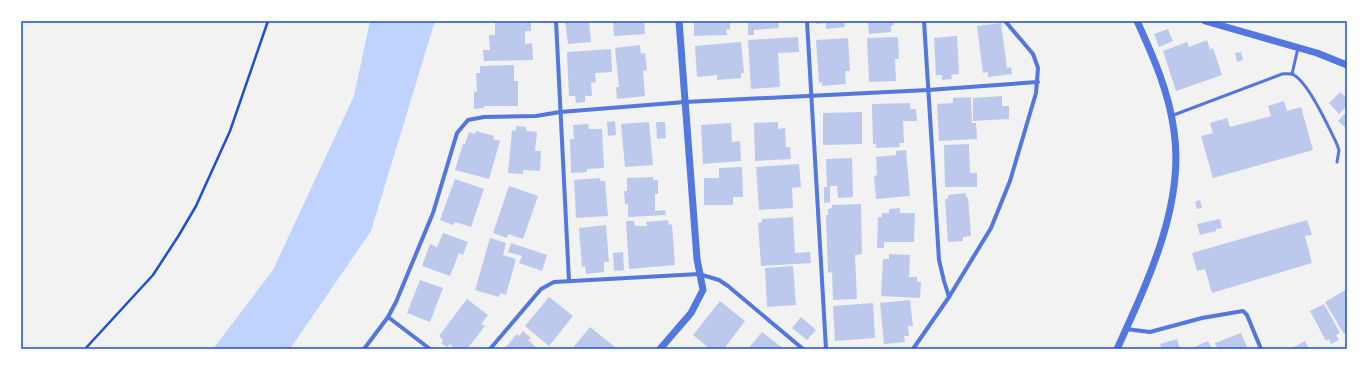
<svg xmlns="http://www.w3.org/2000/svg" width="1368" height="370" font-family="Manrope,sans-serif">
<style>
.water{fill:#bfd3fe}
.building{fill:#bdc9ec}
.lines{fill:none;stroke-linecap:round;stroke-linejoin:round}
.path{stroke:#1d4ed8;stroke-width:2.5}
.service{stroke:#5277de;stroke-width:3}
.minor{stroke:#5277de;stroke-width:4}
.tertiary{stroke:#5277de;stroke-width:7}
.neatline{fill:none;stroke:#1d4ed8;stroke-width:1.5}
</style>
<rect width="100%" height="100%" fill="#f2f2f2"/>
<!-- water -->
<polygon class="water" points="370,21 435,21 371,231 290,349 213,349 273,270 354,96"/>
<!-- building -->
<g class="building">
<polygon points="495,21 531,21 531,31 525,31 525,44 532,43 533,60 484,61 483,50 490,50 489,35 495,35"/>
<polygon points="565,21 589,21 591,42 568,44"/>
<polygon points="613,21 644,21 645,34 614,36"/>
<polygon points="694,21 730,21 730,29 726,30 727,35 694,36"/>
<polygon points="748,21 778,21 779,28 754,30 754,35 748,35"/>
<polygon points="816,21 844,21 845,27 826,29 826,23 816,24"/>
<polygon points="868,21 894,21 894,25 891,26 891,32 869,34"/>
<polygon points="1001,23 1007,68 1011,67 1012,74 988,77 988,72 983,73 977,26"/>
<polygon points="1168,29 1173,41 1159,47 1154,34"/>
<polygon points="957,36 959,74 951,75 952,79 942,80 942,75 936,75 934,38"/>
<polygon points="798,37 799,52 778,53 780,87 751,89 748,40"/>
<polygon points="898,37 899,59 895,59 896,81 869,82 867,38"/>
<polygon points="848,38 850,71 845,71 846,84 822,86 822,82 819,83 816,40"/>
<polygon points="1207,40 1210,50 1213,48 1222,75 1176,91 1163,51 1187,42 1189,47"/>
<polygon points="741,42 744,73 741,73 741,78 717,80 717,75 697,77 695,46"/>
<polygon points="640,45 641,54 645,53 647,70 643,71 645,96 617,99 616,87 619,87 615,48"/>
<polygon points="611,49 612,72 595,73 596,82 591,83 592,96 585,96 585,102 576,103 575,96 569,96 567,52"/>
<polygon points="1241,52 1243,60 1237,62 1235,53"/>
<polygon points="514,65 514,81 518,81 518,106 484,106 484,108 474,109 474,91 477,92 476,73 480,73 480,66"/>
<polygon points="1340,92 1347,98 1347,106 1339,114 1329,103"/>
<polygon points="1002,96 1002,106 1009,106 1009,119 973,121 973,98"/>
<polygon points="971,97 972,123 976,123 977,139 939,141 937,104 953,103 953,98"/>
<polygon points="1284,101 1287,111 1301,107 1313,150 1213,178 1201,136 1213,133 1210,123 1227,118 1230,127 1271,116 1268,106"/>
<polygon points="910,103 910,109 916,109 917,121 903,121 904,143 899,143 900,147 876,148 876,144 873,144 872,104"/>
<polygon points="1347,111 1347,129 1338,121"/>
<polygon points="862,112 862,144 823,145 823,113"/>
<polygon points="615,121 616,135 608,136 607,122"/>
<polygon points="649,122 653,165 625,167 621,124"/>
<polygon points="656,122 665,122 666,138 657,139"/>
<polygon points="778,122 778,129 785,128 786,147 790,147 791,159 755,161 754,123"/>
<polygon points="731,123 732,142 740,141 741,161 703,164 701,125"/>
<polygon points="588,124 589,129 602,129 604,168 587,169 587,172 571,173 570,139 574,139 573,125"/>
<polygon points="516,126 526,127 526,131 537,132 535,151 541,151 540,171 523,170 523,174 508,173 512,130 516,131"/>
<polygon points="476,131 494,136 493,139 500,141 489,179 455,170 463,144 465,144 469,132 475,134"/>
<polygon points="969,144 970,173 977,173 977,187 945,187 944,145"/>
<polygon points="906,150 910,196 876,199 874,176 877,175 876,157 896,155 896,151"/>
<polygon points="852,158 853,197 838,198 837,186 830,186 830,202 824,203 824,187 827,187 826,159"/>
<polygon points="799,164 801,187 792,188 793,208 759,210 756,167"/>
<polygon points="742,167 743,197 733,197 733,205 704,205 704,178 719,178 719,168"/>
<polygon points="653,177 653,180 658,180 658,194 655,194 655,211 665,210 666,215 628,217 628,204 625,204 624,191 627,191 627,178"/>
<polygon points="600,178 600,181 605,181 608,216 576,218 574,180"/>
<polygon points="455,179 484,189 471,227 455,222 453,225 440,220"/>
<polygon points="509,186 538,196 523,239 508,234 507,238 493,233"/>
<polygon points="966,193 966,198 968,197 971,236 963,237 963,241 948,242 945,199 948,199 948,195"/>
<polygon points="1200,200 1202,208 1197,209 1195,202"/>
<polygon points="861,204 862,254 855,255 857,299 833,300 832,272 828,273 826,215 828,215 828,209 832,208 832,205"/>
<polygon points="900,208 900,213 915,213 914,242 884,242 884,248 877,248 878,217 882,217 882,213 889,213 889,209"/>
<polygon points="793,217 795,253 810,252 811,263 761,266 758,223 762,222 762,219"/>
<polygon points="1220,219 1222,228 1216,229 1216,231 1200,235 1197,224"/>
<polygon points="668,220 669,225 672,224 675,265 629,269 626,221 634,221 635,226 647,226 646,222"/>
<polygon points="1307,220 1312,235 1305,236 1312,263 1212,293 1205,269 1197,271 1192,253"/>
<polygon points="606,225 609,262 604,262 604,272 586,274 585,266 582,267 579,228"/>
<polygon points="443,233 468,242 463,255 459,253 450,276 422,266 430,244 437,247"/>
<polygon points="490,238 506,243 503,255 516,259 506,295 500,293 499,297 475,290"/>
<polygon points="511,243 547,255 542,271 519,263 522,256 508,252"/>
<polygon points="623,252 624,270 614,271 613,253"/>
<polygon points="889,254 910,255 909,277 917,277 917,282 921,282 920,298 881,296 883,259 889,259"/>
<polygon points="793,266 796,305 767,307 765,268"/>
<polygon points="420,280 443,288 430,322 407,313"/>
<polygon points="1347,289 1347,332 1344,334 1325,302"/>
<polygon points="549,297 573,316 549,346 525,326"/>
<polygon points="467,299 488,315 481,324 485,326 467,349 456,349 450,344 447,347 441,343 443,340 439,336"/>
<polygon points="910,300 913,326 908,326 909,336 904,336 905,342 884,344 880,303"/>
<polygon points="720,301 745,321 724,349 710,349 693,335"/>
<polygon points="873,303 875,338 835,341 833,306"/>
<polygon points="1324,304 1340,333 1336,335 1339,340 1331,344 1329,339 1326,341 1310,311"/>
<polygon points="801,317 816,330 807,340 792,328"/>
<polygon points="590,327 615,347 613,349 572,349"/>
<polygon points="523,331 531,338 528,340 538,349 504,349 517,334 519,336"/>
<polygon points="762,332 784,349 748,349"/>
<polygon points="1241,333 1248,349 1218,349 1215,343"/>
<polygon points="1177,339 1180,349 1162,349 1160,344"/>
<polygon points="1208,341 1212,349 1190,349"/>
<polygon points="1305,341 1309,349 1290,349"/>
</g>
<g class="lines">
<!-- path -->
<polyline class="path" points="85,349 153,275 179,235 196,206 230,131 268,21"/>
<!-- service -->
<g class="service">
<polyline points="1292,74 1298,48"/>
<path d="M1171 116 1282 74C1287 74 1290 73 1294 75 1309 84 1328 126 1336 142L1339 150 1337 162"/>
</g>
<!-- minor -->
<g class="minor">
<polyline points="556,21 569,281"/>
<polyline points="807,21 826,349"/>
<polyline points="924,21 939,260 944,281 949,297"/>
<polyline points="388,317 430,349"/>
<polyline points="1126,329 1150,332 1202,318 1243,311 1247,315 1261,349"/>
<polyline points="364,349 388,317 396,302 433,213 457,133 468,120 484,117 536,116 560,112 685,102 928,90 1038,82"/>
<polyline points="490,349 541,289 554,282 699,274 719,280 728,286 803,349"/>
<polyline points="913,349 949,297 991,228 1010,181 1036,93 1038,68 1033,54 1005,21"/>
</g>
<!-- tertiary -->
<g class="tertiary">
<polyline points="1205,21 1317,53 1347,65"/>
<polyline points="660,349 691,313 703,290 697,259 679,21"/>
<path d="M1117 349C1147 283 1185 205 1174 131 1169 92 1153 56 1137 21"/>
</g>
</g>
<!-- border -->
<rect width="1368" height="370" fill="none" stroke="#ffffff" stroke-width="44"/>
<rect x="22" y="22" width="1324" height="326" class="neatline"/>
</svg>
